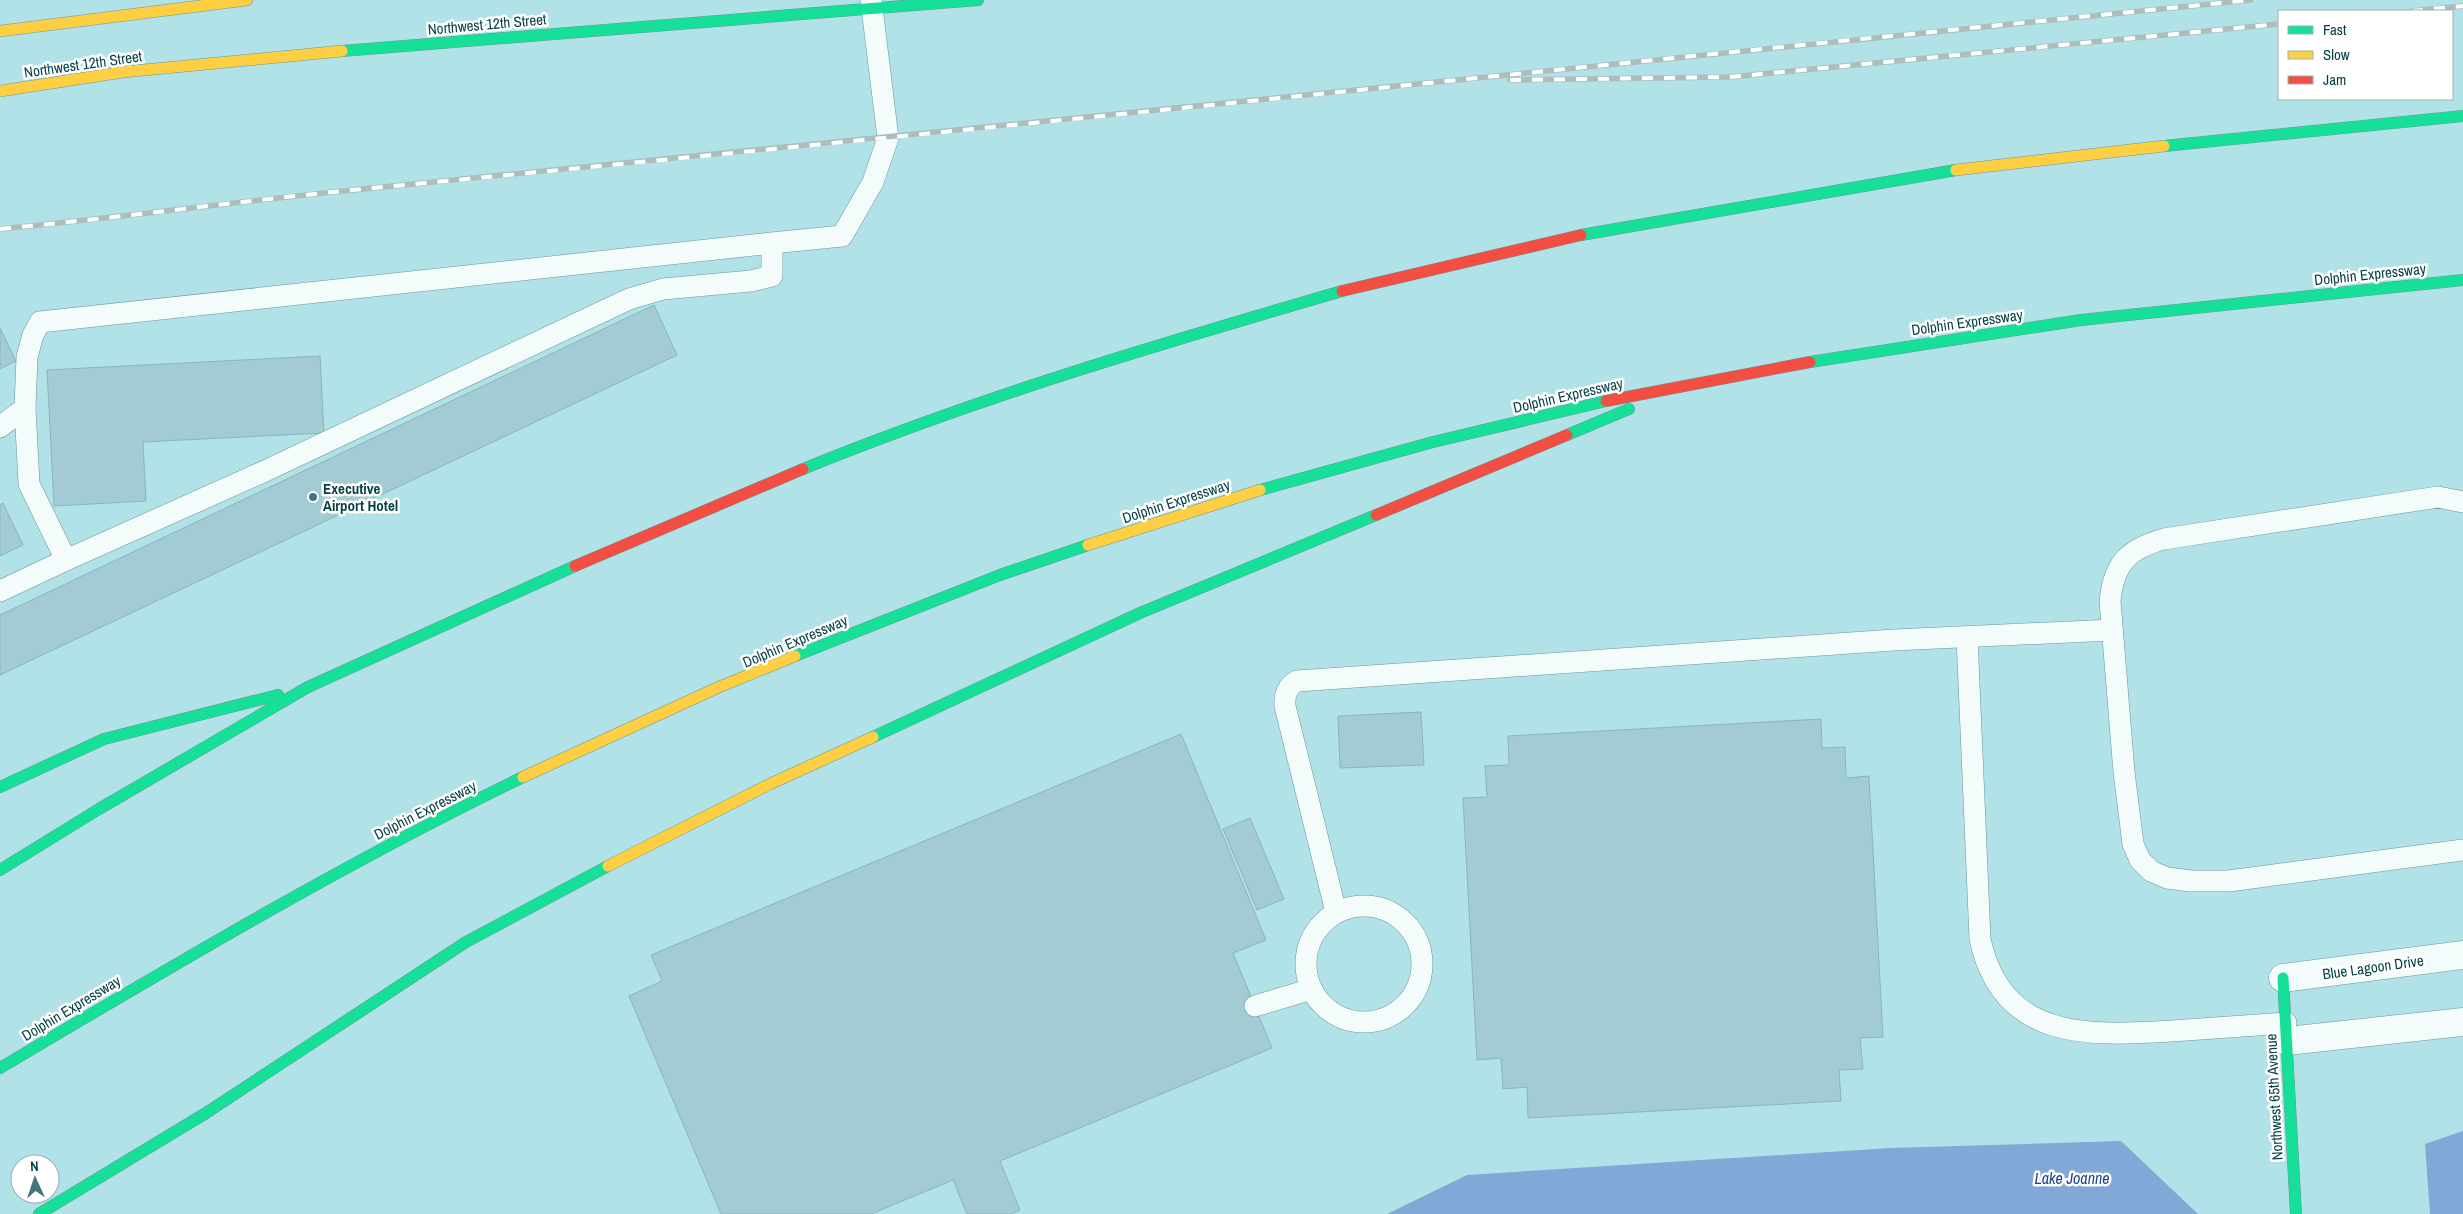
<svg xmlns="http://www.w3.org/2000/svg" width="2463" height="1214" font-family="'Archivo Narrow',sans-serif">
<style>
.water{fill:#82a8d7}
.building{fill:#a2cbd3;stroke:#8ab5be}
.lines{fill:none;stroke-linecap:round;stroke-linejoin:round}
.lane-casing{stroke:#6a969a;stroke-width:22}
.street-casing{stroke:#6a969a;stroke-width:29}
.fast-casing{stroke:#6a969a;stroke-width:12}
.slow-casing{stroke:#6a969a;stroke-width:12}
.jam-casing{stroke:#6a969a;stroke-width:12}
.lane{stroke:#f3fbfb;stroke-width:21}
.street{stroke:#f3fbfb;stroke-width:28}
.fast{stroke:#16e098;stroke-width:11}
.slow{stroke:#ffcf43;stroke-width:11}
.jam{stroke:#f24e42;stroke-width:11}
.rail-casing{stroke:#adbdbd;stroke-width:5.5}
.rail{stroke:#fff;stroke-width:4;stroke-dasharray:11;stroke-linecap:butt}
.poi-dot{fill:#42787d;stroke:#fff;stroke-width:2}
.labels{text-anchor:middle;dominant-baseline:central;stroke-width:5;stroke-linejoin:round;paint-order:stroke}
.street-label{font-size:15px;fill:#063f44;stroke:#fff}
.poi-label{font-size:15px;font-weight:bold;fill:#063f44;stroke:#fff;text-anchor:start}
.water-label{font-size:16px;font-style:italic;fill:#1e408d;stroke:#fff}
</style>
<rect width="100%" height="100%" fill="#b0e2e7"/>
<!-- water -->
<g class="water">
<polygon points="2463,1131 2463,1214 2430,1214 2425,1144"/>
<polygon points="2121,1141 2198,1214 1387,1214 1467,1175 1891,1148"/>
</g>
<!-- building -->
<g class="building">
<polygon points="654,305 677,355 0,675 0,615"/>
<polygon points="0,328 16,361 0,369"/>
<polygon points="320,356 324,433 143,442 146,501 54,506 47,370"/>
<polygon points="3,503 23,545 0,556 0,505"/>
<polygon points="1421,712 1424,765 1340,768 1338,716"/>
<polygon points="1821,719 1822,748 1845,747 1846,778 1869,776 1883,1037 1860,1038 1863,1069 1839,1070 1841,1101 1528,1118 1527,1087 1503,1089 1501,1058 1477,1060 1463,798 1487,797 1485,766 1509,765 1508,736"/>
<polygon points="1181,734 1266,940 1233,953 1272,1048 1000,1161 1020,1210 1011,1214 967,1214 953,1180 871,1214 721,1214 629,996 662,981 651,955"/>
<polygon points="1250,818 1284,899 1257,910 1223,829"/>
</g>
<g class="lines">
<defs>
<g id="lane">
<polyline points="772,243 772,276 751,281 663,289 629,299 265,471 66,560 29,484 25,408 27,357 33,335 40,322 772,243 842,236 873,182 888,138 871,0"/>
<polyline points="0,427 25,408"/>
<path d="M2463 502 2438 497 2164 539C2128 549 2114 563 2110 601L2124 772 2133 844 2140 860 2151 871 2167 878 2191 881H2229L2463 850"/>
<polyline points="0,591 66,560"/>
<path d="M1967 637 1980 939C2002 1041 2088 1036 2172 1031 2210 1028 2248 1026 2286 1023"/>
<circle cx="1364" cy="964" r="58"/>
<path d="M1336 912 1285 706C1284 696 1287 686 1297 681L1894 640 2112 630"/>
<polyline points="1255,1006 1312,989"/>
</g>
<g id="street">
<polyline points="2283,978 2463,955"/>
<polyline points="2287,1041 2463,1022"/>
</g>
<g id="fast">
<polyline points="342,51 978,0"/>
<polyline points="2164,146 2463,116"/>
<polyline points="1581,235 1956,170"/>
<polyline points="1810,362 2081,320 2463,280"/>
<polyline points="1567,435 1629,409"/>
<path d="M803 469C979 397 1160 344 1342 291"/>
<polyline points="1260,490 1433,442 1606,401"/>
<polyline points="795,656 1000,575 1088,545"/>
<polyline points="873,737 1140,613 1376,515"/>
<polyline points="0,787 104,739 278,695"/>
<polyline points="0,870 99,809 308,687 575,566"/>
<polyline points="2283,978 2296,1214"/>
<path d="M0 1068C172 966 343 864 523 777"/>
<polyline points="39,1214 206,1113 466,942 608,866"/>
</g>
<g id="slow">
<polyline points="0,31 247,0"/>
<polyline points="0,91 123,72 342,51"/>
<polyline points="1956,170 2164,146"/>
<polyline points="1088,545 1260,490"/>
<polyline points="523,777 719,687 795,656"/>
<polyline points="608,866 770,784 873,737"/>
</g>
<g id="jam">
<polyline points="1342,291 1581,235"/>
<polyline points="1606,401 1810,362"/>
<polyline points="1376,515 1567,435"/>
<polyline points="575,566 803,469"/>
</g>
</defs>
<!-- lane casing -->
<use href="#lane" class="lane-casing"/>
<!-- street casing -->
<use href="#street" class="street-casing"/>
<!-- fast casing -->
<use href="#fast" class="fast-casing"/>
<!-- slow casing -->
<use href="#slow" class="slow-casing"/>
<!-- jam casing -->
<use href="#jam" class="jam-casing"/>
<!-- lane -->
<use href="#lane" class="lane"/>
<!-- street -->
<use href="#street" class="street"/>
<!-- fast -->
<use href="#fast" class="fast"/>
<!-- slow -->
<use href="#slow" class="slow"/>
<!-- jam -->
<use href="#jam" class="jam"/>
<defs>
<g id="rail">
<polyline points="2412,11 2463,6"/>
<polyline points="1510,80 1730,77 2279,24"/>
<path d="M0 229C125 217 249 200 373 188 999 128 1625 62 2251 0"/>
</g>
</defs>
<!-- rail casing -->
<use href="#rail" class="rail-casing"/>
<!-- rail -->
<use href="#rail" class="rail"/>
</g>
<!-- markers -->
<circle class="poi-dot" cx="313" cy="497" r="5"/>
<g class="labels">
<!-- street labels -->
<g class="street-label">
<text transform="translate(487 24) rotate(-5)">Northwest 12th Street</text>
<text transform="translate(83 64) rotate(-8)">Northwest 12th Street</text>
<text transform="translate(2370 274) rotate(-6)">Dolphin Expressway</text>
<text transform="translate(1967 322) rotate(-8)">Dolphin Expressway</text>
<text transform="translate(1568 395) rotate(-13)">Dolphin Expressway</text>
<text transform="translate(1176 501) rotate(-18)">Dolphin Expressway</text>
<text transform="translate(795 641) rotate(-23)">Dolphin Expressway</text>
<text transform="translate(425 810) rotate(-27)">Dolphin Expressway</text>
<text transform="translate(2373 967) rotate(-8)">Blue Lagoon Drive</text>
<text transform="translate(71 1008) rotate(-31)">Dolphin Expressway</text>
<text transform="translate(2274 1097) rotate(-93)">Northwest 65th Avenue</text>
</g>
<!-- poi labels -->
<g class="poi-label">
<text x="323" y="488">Executive<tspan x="323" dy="17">Airport Hotel</tspan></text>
</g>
<!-- water labels -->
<g class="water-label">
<text x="2072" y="1178">Lake Joanne</text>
</g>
</g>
<!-- legend -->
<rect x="2278" y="10" width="175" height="90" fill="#ffffff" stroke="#9bb2b4"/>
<rect x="2288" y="26" width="25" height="8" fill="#16e098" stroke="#9bb2b4"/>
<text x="2323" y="35" font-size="15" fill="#063f44">Fast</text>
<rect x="2288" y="51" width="25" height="8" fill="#ffcf43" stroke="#9bb2b4"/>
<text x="2323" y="60" font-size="15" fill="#063f44">Slow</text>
<rect x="2288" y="76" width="25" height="8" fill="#f24e42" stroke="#9bb2b4"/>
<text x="2323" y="85" font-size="15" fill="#063f44">Jam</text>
<!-- north arrow -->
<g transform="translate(35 1179) rotate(357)"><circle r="24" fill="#ffffff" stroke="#9bb2b4"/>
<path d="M0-4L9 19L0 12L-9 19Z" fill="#42787d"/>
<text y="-8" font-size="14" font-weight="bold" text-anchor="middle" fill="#063f44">N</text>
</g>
</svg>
